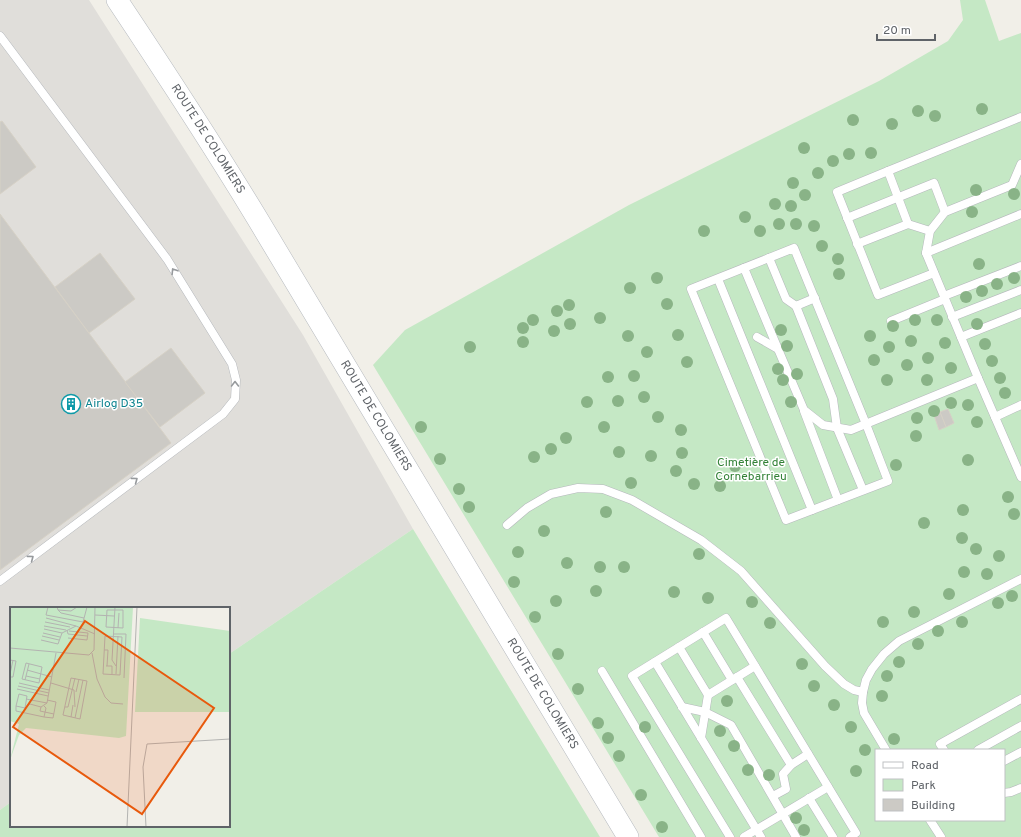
<svg xmlns="http://www.w3.org/2000/svg" width="1021" height="837" font-family="Overpass,sans-serif">
<style>
.industrial{fill:#e0deda}
.green{fill:#c5e8c5;fill-rule:evenodd}
.building{fill:#cccac5;stroke:#d6d1c6}
.lines{fill:none;stroke-linecap:round;stroke-linejoin:round}
.service-casing{stroke:#b5b8bc;stroke-width:9}
.secondary-casing{stroke:#b6babf;stroke-width:22}
.service{stroke:#fff;stroke-width:8}
.secondary{stroke:#fff;stroke-width:21}
.tree{fill:#89b387}
.oneway{stroke:#979a9d}
.labels{text-anchor:middle;dominant-baseline:central;stroke-width:3;stroke-linejoin:round;paint-order:stroke}
.street-label{font-size:12px;fill:#5f6368;stroke:#fff}
.culture-label{font-size:12px;fill:#0d838f;stroke:#fff;text-anchor:start}
.park-label{font-size:12px;fill:#348238;stroke:#fff}
.inset-road{fill:none;stroke:#b3b3b1;stroke-width:1}
.view{fill:#e8590c;fill-opacity:0.15;stroke:#e8590c;stroke-width:2}
.inset-edge{fill:none;stroke:#5f6368;stroke-width:2}
</style>
<rect width="100%" height="100%" fill="#f1efe8"/>
<!-- industrial -->
<polygon class="industrial" points="0,0 89,0 303,335 413,529 229,654 229,608 11,608 11,802 0,810"/>
<!-- green -->
<g class="green">
<path d="M960 0H985L999 41 1021 33V837H659L373 365 405 330 629 205 879 81 948 41 963 20ZM876 750H1004V820H876Z"/>
<polygon points="413,529 600,837 0,837 0,810 11,802 11,826 229,826 229,654"/>
</g>
<!-- building -->
<g class="building">
<polygon points="2,121 36,167 0,194 0,122"/>
<polygon points="0,214 171,443 0,570"/>
<polygon points="100,253 135,299 89,333 55,287"/>
<polygon points="171,348 205,393 160,427 125,382"/>
<polygon points="948,409 954,423 946,427 940,412"/>
<polygon points="940,412 946,427 939,430 934,415"/>
</g>
<g class="lines">
<defs>
<g id="service">
<polyline points="0,36 167,259 232,364 236,380 235,399 223,414 0,581"/>
<polyline points="1021,164 1012,185 945,212 930,231 926,253 978,378 1021,477"/>
<polyline points="888,171 1021,117"/>
<polyline points="847,218 934,183 945,212"/>
<polyline points="930,231 908,224 888,171 837,192 878,295 934,273"/>
<polyline points="857,244 908,224"/>
<polygon points="794,248 866,424 888,481 786,520 691,289"/>
<polyline points="926,253 1021,214"/>
<polyline points="769,258 786,299 796,306"/>
<polyline points="744,268 778,349"/>
<polyline points="718,279 812,510"/>
<polyline points="944,296 1021,266"/>
<polyline points="815,298 796,306 833,399 837,428 863,490"/>
<polyline points="952,317 1021,290"/>
<polyline points="891,321 945,299"/>
<polyline points="757,337 778,349 804,410 823,425 851,430 978,378"/>
<polyline points="961,337 1021,313"/>
<polyline points="804,411 838,500"/>
<polyline points="995,417 1021,405"/>
<polyline points="507,525 527,508 551,494 578,488 603,489 632,500 701,540 741,571 825,666 844,684 854,690 863,692"/>
<polyline points="703,632 732,680"/>
<polyline points="679,647 708,695 755,666"/>
<polyline points="655,662 761,837"/>
<polyline points="602,671 701,837"/>
<polyline points="737,677 791,765 808,754"/>
<polyline points="682,707 705,712 731,725 796,837"/>
<polyline points="701,738 708,695"/>
<polyline points="886,750 864,713 862,703 863,692 866,680 872,669 884,654 899,641 1021,579"/>
<polyline points="944,750 940,744 1021,699"/>
<polyline points="978,750 1021,726"/>
<polyline points="1004,761 1021,752"/>
<polyline points="1004,793 1011,792 1021,788"/>
<polyline points="773,796 786,789 783,774 791,765"/>
<polyline points="809,798 833,837"/>
<polyline points="930,820 941,837"/>
<polyline points="730,837 632,676 726,618 856,833 850,837"/>
<polyline points="744,837 828,787"/>
</g>
<g id="secondary">
<path id="s1" d="M117 0C165 72 212 144 257 218L628 837"/>
</g>
</defs>
<!-- service casing -->
<use href="#service" class="service-casing"/>
<!-- secondary casing -->
<use href="#secondary" class="secondary-casing"/>
<!-- service -->
<use href="#service" class="service"/>
<!-- secondary -->
<use href="#secondary" class="secondary"/>
</g>
<!-- trees -->
<g class="tree">
<circle cx="982" cy="109" r="6"/>
<circle cx="918" cy="111" r="6"/>
<circle cx="935" cy="116" r="6"/>
<circle cx="853" cy="120" r="6"/>
<circle cx="892" cy="124" r="6"/>
<circle cx="804" cy="148" r="6"/>
<circle cx="871" cy="153" r="6"/>
<circle cx="849" cy="154" r="6"/>
<circle cx="833" cy="161" r="6"/>
<circle cx="818" cy="173" r="6"/>
<circle cx="793" cy="183" r="6"/>
<circle cx="976" cy="190" r="6"/>
<circle cx="1014" cy="194" r="6"/>
<circle cx="805" cy="195" r="6"/>
<circle cx="775" cy="204" r="6"/>
<circle cx="791" cy="206" r="6"/>
<circle cx="972" cy="212" r="6"/>
<circle cx="745" cy="217" r="6"/>
<circle cx="779" cy="224" r="6"/>
<circle cx="796" cy="224" r="6"/>
<circle cx="814" cy="226" r="6"/>
<circle cx="704" cy="231" r="6"/>
<circle cx="760" cy="231" r="6"/>
<circle cx="822" cy="246" r="6"/>
<circle cx="838" cy="259" r="6"/>
<circle cx="979" cy="264" r="6"/>
<circle cx="839" cy="274" r="6"/>
<circle cx="657" cy="278" r="6"/>
<circle cx="1014" cy="278" r="6"/>
<circle cx="997" cy="284" r="6"/>
<circle cx="630" cy="288" r="6"/>
<circle cx="982" cy="291" r="6"/>
<circle cx="966" cy="297" r="6"/>
<circle cx="667" cy="304" r="6"/>
<circle cx="569" cy="305" r="6"/>
<circle cx="557" cy="311" r="6"/>
<circle cx="600" cy="318" r="6"/>
<circle cx="533" cy="320" r="6"/>
<circle cx="915" cy="320" r="6"/>
<circle cx="937" cy="320" r="6"/>
<circle cx="570" cy="324" r="6"/>
<circle cx="977" cy="324" r="6"/>
<circle cx="893" cy="326" r="6"/>
<circle cx="523" cy="328" r="6"/>
<circle cx="781" cy="330" r="6"/>
<circle cx="554" cy="331" r="6"/>
<circle cx="678" cy="335" r="6"/>
<circle cx="628" cy="336" r="6"/>
<circle cx="870" cy="336" r="6"/>
<circle cx="911" cy="341" r="6"/>
<circle cx="523" cy="342" r="6"/>
<circle cx="945" cy="343" r="6"/>
<circle cx="985" cy="344" r="6"/>
<circle cx="787" cy="346" r="6"/>
<circle cx="470" cy="347" r="6"/>
<circle cx="889" cy="347" r="6"/>
<circle cx="647" cy="352" r="6"/>
<circle cx="928" cy="358" r="6"/>
<circle cx="874" cy="360" r="6"/>
<circle cx="992" cy="361" r="6"/>
<circle cx="687" cy="362" r="6"/>
<circle cx="907" cy="365" r="6"/>
<circle cx="951" cy="368" r="6"/>
<circle cx="778" cy="369" r="6"/>
<circle cx="797" cy="374" r="6"/>
<circle cx="634" cy="376" r="6"/>
<circle cx="608" cy="377" r="6"/>
<circle cx="1000" cy="378" r="6"/>
<circle cx="783" cy="380" r="6"/>
<circle cx="887" cy="380" r="6"/>
<circle cx="927" cy="380" r="6"/>
<circle cx="1005" cy="393" r="6"/>
<circle cx="644" cy="397" r="6"/>
<circle cx="618" cy="401" r="6"/>
<circle cx="587" cy="402" r="6"/>
<circle cx="791" cy="402" r="6"/>
<circle cx="951" cy="403" r="6"/>
<circle cx="968" cy="405" r="6"/>
<circle cx="934" cy="411" r="6"/>
<circle cx="658" cy="417" r="6"/>
<circle cx="917" cy="418" r="6"/>
<circle cx="977" cy="422" r="6"/>
<circle cx="421" cy="427" r="6"/>
<circle cx="604" cy="427" r="6"/>
<circle cx="681" cy="430" r="6"/>
<circle cx="916" cy="436" r="6"/>
<circle cx="566" cy="438" r="6"/>
<circle cx="551" cy="449" r="6"/>
<circle cx="619" cy="452" r="6"/>
<circle cx="682" cy="453" r="6"/>
<circle cx="651" cy="456" r="6"/>
<circle cx="534" cy="457" r="6"/>
<circle cx="440" cy="459" r="6"/>
<circle cx="968" cy="460" r="6"/>
<circle cx="896" cy="465" r="6"/>
<circle cx="735" cy="466" r="6"/>
<circle cx="676" cy="471" r="6"/>
<circle cx="631" cy="483" r="6"/>
<circle cx="694" cy="484" r="6"/>
<circle cx="720" cy="486" r="6"/>
<circle cx="459" cy="489" r="6"/>
<circle cx="1008" cy="497" r="6"/>
<circle cx="469" cy="507" r="6"/>
<circle cx="963" cy="510" r="6"/>
<circle cx="606" cy="512" r="6"/>
<circle cx="1014" cy="514" r="6"/>
<circle cx="924" cy="523" r="6"/>
<circle cx="544" cy="531" r="6"/>
<circle cx="962" cy="538" r="6"/>
<circle cx="976" cy="549" r="6"/>
<circle cx="518" cy="552" r="6"/>
<circle cx="699" cy="554" r="6"/>
<circle cx="999" cy="556" r="6"/>
<circle cx="567" cy="563" r="6"/>
<circle cx="600" cy="567" r="6"/>
<circle cx="624" cy="567" r="6"/>
<circle cx="964" cy="572" r="6"/>
<circle cx="987" cy="574" r="6"/>
<circle cx="514" cy="582" r="6"/>
<circle cx="596" cy="591" r="6"/>
<circle cx="674" cy="592" r="6"/>
<circle cx="949" cy="594" r="6"/>
<circle cx="1012" cy="596" r="6"/>
<circle cx="708" cy="598" r="6"/>
<circle cx="556" cy="601" r="6"/>
<circle cx="752" cy="602" r="6"/>
<circle cx="998" cy="603" r="6"/>
<circle cx="914" cy="612" r="6"/>
<circle cx="535" cy="617" r="6"/>
<circle cx="883" cy="622" r="6"/>
<circle cx="962" cy="622" r="6"/>
<circle cx="770" cy="623" r="6"/>
<circle cx="938" cy="631" r="6"/>
<circle cx="918" cy="644" r="6"/>
<circle cx="558" cy="654" r="6"/>
<circle cx="899" cy="662" r="6"/>
<circle cx="802" cy="664" r="6"/>
<circle cx="887" cy="676" r="6"/>
<circle cx="814" cy="686" r="6"/>
<circle cx="578" cy="689" r="6"/>
<circle cx="882" cy="696" r="6"/>
<circle cx="727" cy="701" r="6"/>
<circle cx="834" cy="705" r="6"/>
<circle cx="598" cy="723" r="6"/>
<circle cx="645" cy="727" r="6"/>
<circle cx="851" cy="727" r="6"/>
<circle cx="720" cy="731" r="6"/>
<circle cx="608" cy="738" r="6"/>
<circle cx="894" cy="739" r="6"/>
<circle cx="734" cy="746" r="6"/>
<circle cx="865" cy="750" r="6"/>
<circle cx="619" cy="756" r="6"/>
<circle cx="748" cy="770" r="6"/>
<circle cx="856" cy="771" r="6"/>
<circle cx="769" cy="775" r="6"/>
<circle cx="641" cy="795" r="6"/>
<circle cx="796" cy="818" r="6"/>
<circle cx="662" cy="827" r="6"/>
<circle cx="804" cy="830" r="6"/>
</g>
<!-- one-way arrows -->
<defs><path id="oneway-chevron" d="M-2-3.5L2.5 0L-2 3.5" fill="none" stroke-width="1.6" stroke-linecap="round" stroke-linejoin="round"/></defs>
<g class="oneway">
<use href="#oneway-chevron" transform="translate(174 271) rotate(-122)"/>
<use href="#oneway-chevron" transform="translate(235 384) rotate(-90)"/>
<use href="#oneway-chevron" transform="translate(135 480) rotate(-37)"/>
<use href="#oneway-chevron" transform="translate(31 558) rotate(-37)"/>
</g>
<!-- icons -->
<defs>
<symbol id="building-ring" viewBox="-11 -11 22 22"><circle r="9.5" fill="#fff" stroke="#0f9aa8" stroke-width="1.5"/><path d="M-4-6H4V6H1V3H-1V6H-4ZM-2.5-4.3h1.7v1.8h-1.7ZM.8-4.3h1.7v1.8H.8ZM-2.5-1h1.7V.8h-1.7ZM.8-1h1.7V.8H.8Z" fill="#0f9aa8"/></symbol>
</defs>
<g fill-rule="evenodd">
<use href="#building-ring" x="60" y="393" width="22" height="22"/>
</g>
<g class="labels">
<!-- street labels -->
<g class="street-label">
<text stroke="none"><textPath href="#s1" startOffset="166">ROUTE DE COLOMIERS</textPath></text>
<text stroke="none"><textPath href="#s1" startOffset="490">ROUTE DE COLOMIERS</textPath></text>
<text stroke="none"><textPath href="#s1" startOffset="814">ROUTE DE COLOMIERS</textPath></text>
</g>
<!-- culture labels -->
<g class="culture-label">
<text x="85" y="404">Airlog D35</text>
</g>
<!-- park labels -->
<g class="park-label">
<text x="751" y="463">Cimetière de<tspan x="751" dy="14">Cornebarrieu</tspan></text>
</g>
</g>
<!-- overview -->
<g transform="translate(10 607)">
<rect width="220" height="220" fill="#f1efe8"/>
<path d="M0 0H123L116 129 109 131 16 121 9 128 0 153 9 117 0 114ZM130 11 220 24V105H125Z" fill="#c5e8c5"/>
<path class="inset-road" d="M38 0 36 8 73 15 77 0M47 0 48 3 61 4 67 0M105 0 102 53 106 59M48 3 51 6 74 11M97 3H113V21L96 20ZM85 8 104 9M36 11 66 19M35 15 60 20M34 19 56 23M108 21 109 6M34 22 52 26M57 23 58 27 77 29M33 26 50 30M103 27H116L114 71M32 29 49 33M95 29 112 30 110 68 93 67ZM58 31 77 33 78 26 59 24M31 33 48 37 52 26 66 19 85 27M0 41 79 48 84 43 85 0M94 43H98L97 59M82 46 87 72 95 90 101 96 113 97M0 53 6 54 3 70H0M16 56 32 60 29 76 12 72ZM96 59H102V67M17 63 42 70M0 67 3 53M106 67 108 29M16 69 30 72M61 71 77 74 70 112 53 108ZM15 73 19 57M9 76 39 83M41 76 64 83 65 100M8 79 39 86M7 82 38 89M66 85 69 72M16 92 37 96M6 99 9 87 17 89 15 101M34 99 36 101 34 110 43 111 46 95 37 93M31 100 30 104 44 107M55 100H58L65 71M34 110 6 104V99L15 101 20 97 31 100 37 96 46 46M61 110 63 98M65 111 73 73M117 220 127 0M136 220 133 160 137 137 220 132"/>
<path class="view" d="M75 14 204 101 132 207 3 120Z"/>
<rect width="220" height="220" class="inset-edge"/>
</g>
<!-- legend -->
<rect x="875" y="749" width="130" height="72" fill="#ffffff" stroke="#bfc1c3"/>
<rect x="883" y="762" width="20" height="6" fill="#ffffff" stroke="#bfc1c3"/>
<text x="911" y="769" font-size="12" fill="#5f6368">Road</text>
<rect x="883" y="779" width="20" height="12" fill="#c5e8c5" stroke="#bfc1c3"/>
<text x="911" y="789" font-size="12" fill="#5f6368">Park</text>
<rect x="883" y="799" width="20" height="12" fill="#cccac5" stroke="#bfc1c3"/>
<text x="911" y="809" font-size="12" fill="#5f6368">Building</text>
<!-- scale -->
<path d="M877 34v6h58v-6" fill="none" stroke="#5f6368" stroke-width="2"/>
<text x="883" y="34" font-size="12" fill="#5f6368" stroke="#ffffff" stroke-width="3" paint-order="stroke">20 m</text>
</svg>
